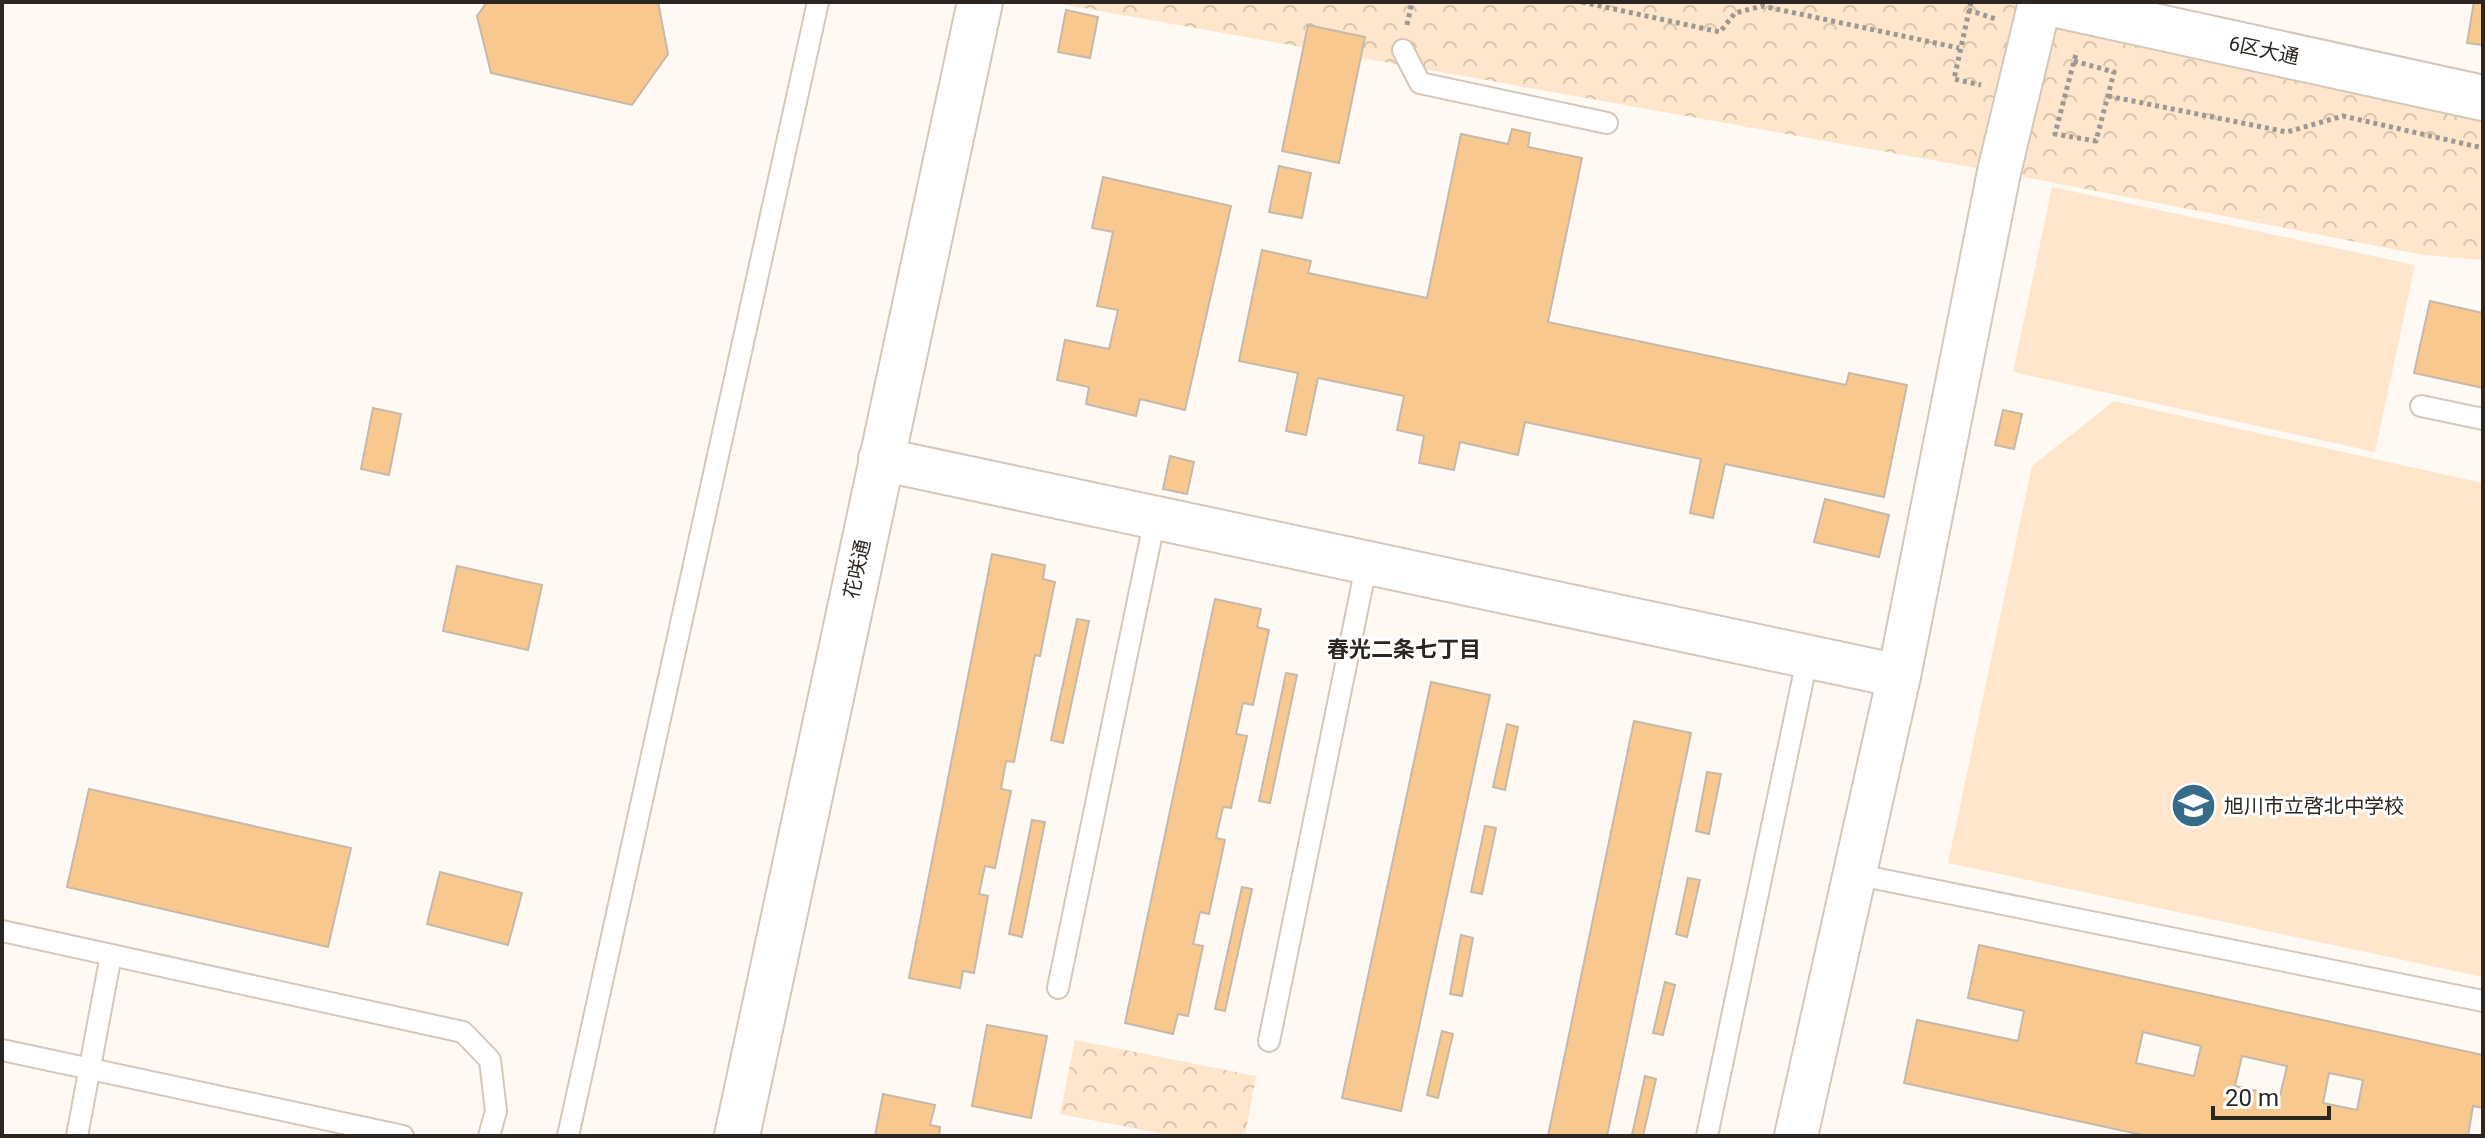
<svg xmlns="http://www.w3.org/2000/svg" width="2485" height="1138" font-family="Roboto,'Noto Sans JP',sans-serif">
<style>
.park{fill:url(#park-crowns)}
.garden{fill:#fde6cb}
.building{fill:#f9c88e;stroke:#c5b9aa;stroke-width:2;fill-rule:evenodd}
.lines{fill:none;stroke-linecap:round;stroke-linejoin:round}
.service-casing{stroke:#d5c8ba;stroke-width:24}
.minor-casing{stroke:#d5c8ba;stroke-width:46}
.tertiary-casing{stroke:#d5c8ba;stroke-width:48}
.path{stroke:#9d9893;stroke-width:5;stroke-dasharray:4 4;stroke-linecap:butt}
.service{stroke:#fff;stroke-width:20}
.minor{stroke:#fff;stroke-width:42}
.tertiary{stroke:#fff;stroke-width:44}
.labels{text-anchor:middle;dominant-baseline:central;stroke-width:6;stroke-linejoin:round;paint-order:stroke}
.street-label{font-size:20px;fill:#2b2621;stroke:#fff}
.poi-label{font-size:20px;fill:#2b2621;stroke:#fff;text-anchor:start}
.neighbourhood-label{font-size:22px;font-weight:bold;fill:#2b2621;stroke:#fff}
</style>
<defs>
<pattern id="park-crowns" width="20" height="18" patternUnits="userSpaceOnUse" patternTransform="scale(2)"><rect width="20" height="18" fill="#fde6cb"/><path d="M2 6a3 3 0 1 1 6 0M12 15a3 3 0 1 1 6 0" fill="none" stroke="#d9c5ae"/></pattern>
</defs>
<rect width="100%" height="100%" fill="#fef9f3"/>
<!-- park -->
<g class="park">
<polygon points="1050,2 2044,2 2483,98 2483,260 2423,255 1999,172"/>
<polygon points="1075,1040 1256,1076 1245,1136 1174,1136 1060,1114"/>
</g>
<!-- garden -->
<g class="garden">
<polygon points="2052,187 2415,265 2375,452 2013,372"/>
<polygon points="2114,401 2483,483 2483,977 1948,863 2032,466"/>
</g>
<!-- building -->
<g class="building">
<polygon points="487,2 658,2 668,54 632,105 491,73 477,16"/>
<polygon points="2474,2 2483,2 2483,45 2467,43"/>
<polygon points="1066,10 1098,17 1090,58 1058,52"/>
<polygon points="1308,25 1365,37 1339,163 1282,151"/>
<polygon points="1512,129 1530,133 1528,147 1582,158 1548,322 1846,385 1849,373 1907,385 1884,497 1725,464 1713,518 1690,513 1701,459 1525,422 1518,455 1460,442 1454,470 1419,463 1424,436 1397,430 1404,396 1318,378 1306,435 1286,431 1298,373 1239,361 1262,250 1311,261 1308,273 1427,298 1461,134 1508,144"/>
<polygon points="1279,166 1311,173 1302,218 1269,212"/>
<polygon points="1103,177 1231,206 1185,410 1140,399 1136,416 1086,404 1089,387 1057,380 1065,340 1109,349 1118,310 1097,306 1113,232 1092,228"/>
<polygon points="2430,301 2483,313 2483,388 2414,373"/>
<polygon points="373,408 401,414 389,475 361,469"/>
<polygon points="2003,410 2022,414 2014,449 1995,445"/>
<polygon points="1170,456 1194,462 1187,494 1163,489"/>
<polygon points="1825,499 1889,515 1879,557 1814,542"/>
<polygon points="992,554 1045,565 1043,579 1055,582 1040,656 1035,655 1014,762 1006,761 1001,789 1011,791 995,868 985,866 979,894 988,896 974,973 963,971 960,988 909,978"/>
<polygon points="457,566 542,585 528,650 443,631"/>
<polygon points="1215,599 1261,609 1257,627 1269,630 1253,705 1243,703 1236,734 1247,736 1231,808 1223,807 1216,838 1225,840 1209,914 1200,912 1193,944 1203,946 1188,1016 1178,1014 1173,1034 1125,1023"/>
<polygon points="1077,619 1089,621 1063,743 1051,740"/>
<polygon points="1286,673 1297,675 1270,803 1259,801"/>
<polygon points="1431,682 1490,695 1401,1111 1342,1098"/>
<polygon points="1634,721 1691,733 1607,1136 1548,1136"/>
<polygon points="1507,724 1518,727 1505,790 1493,787"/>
<polygon points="1707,772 1721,774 1709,834 1696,831"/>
<polygon points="89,789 351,848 328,947 67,887"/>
<polygon points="1032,820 1045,822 1022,937 1009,934"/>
<polygon points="1485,826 1496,828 1482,894 1471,892"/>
<polygon points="440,872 522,893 508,945 427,924"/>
<polygon points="1688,878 1700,880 1687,937 1676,934"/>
<polygon points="1242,887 1252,889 1225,1011 1215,1009"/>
<polygon points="1461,935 1473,938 1462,996 1450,994"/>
<path d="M1979 945 2483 1055V1108L2473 1106 2468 1136H2147L1904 1083 1917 1020 2018 1041 2024 1011 1968 998ZM2143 1032 2201 1046 2194 1076 2136 1063ZM2242 1056 2287 1066 2280 1096 2235 1086ZM2329 1073 2363 1080 2357 1110 2323 1103Z"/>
<polygon points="1665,982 1675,985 1663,1035 1653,1033"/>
<polygon points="987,1025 1047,1036 1031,1118 972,1106"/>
<polygon points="1442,1031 1453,1034 1438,1098 1427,1095"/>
<polygon points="1645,1076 1656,1079 1643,1136 1639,1136 1632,1135"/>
<polygon points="883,1094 935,1105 930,1125 940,1127 939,1136 875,1136"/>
</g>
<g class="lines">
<defs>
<g id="service">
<polyline points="1403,50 1420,83 1607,123"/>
<polyline points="2421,406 2483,419"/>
<polyline points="1854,874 2483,1001"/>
<polyline points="2,931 463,1032 490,1060 496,1111 489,1136"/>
<polyline points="1058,988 1155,518"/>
<polyline points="1269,1041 1367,562"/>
<polyline points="2,1050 403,1136"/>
<polyline points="77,1136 111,955"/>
<polyline points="568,1136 818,2"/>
<polyline points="1707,1136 1808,655"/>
</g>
<g id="minor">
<polyline points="880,459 1899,676"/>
<polyline points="1796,1136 1899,676 1999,172 2040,2"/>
</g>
<g id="tertiary">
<polyline points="2044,2 2483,98"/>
<polyline points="737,1136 980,2"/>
</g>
</defs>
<!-- service casing -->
<use href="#service" class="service-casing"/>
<!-- minor casing -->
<use href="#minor" class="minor-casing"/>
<!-- tertiary casing -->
<use href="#tertiary" class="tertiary-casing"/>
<!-- path -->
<g class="path">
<polyline points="1582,2 1720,32 1735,13 1762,6 1959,48"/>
<polyline points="1971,2 1954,79 1981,85"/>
<polyline points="1968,10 1996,19"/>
<polyline points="1407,25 1412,2"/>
<polyline points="2074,61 2114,72 2096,141 2055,134 2074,61 2077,51"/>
<polyline points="2108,96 2287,132 2343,116 2483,148"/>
</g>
<!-- service -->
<use href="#service" class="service"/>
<!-- minor -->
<use href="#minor" class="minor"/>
<!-- tertiary -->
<use href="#tertiary" class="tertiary"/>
</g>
<!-- icons -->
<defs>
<symbol id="school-disc" viewBox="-11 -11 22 22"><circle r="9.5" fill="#366c87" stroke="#fff"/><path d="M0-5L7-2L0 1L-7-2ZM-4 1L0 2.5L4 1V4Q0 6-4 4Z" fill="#fff"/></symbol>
</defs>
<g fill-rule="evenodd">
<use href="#school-disc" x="2168" y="780" width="51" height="51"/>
</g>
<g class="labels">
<!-- street labels -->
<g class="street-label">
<text transform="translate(2264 50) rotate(12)">6区大通</text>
<text transform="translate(857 569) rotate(-78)">花咲通</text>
</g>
<!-- poi labels -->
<g class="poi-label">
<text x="2224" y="806">旭川市立啓北中学校</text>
</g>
<!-- neighbourhood labels -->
<g class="neighbourhood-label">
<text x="1404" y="649">春光二条七丁目</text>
</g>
</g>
<!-- border -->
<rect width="2485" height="1138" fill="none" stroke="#2b2621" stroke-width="8"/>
<!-- scale -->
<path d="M2213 1106v12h116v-12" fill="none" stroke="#2b2621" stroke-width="4"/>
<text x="2225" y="1106" font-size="24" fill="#2b2621" stroke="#ffffff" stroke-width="6" paint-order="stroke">20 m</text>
</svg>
